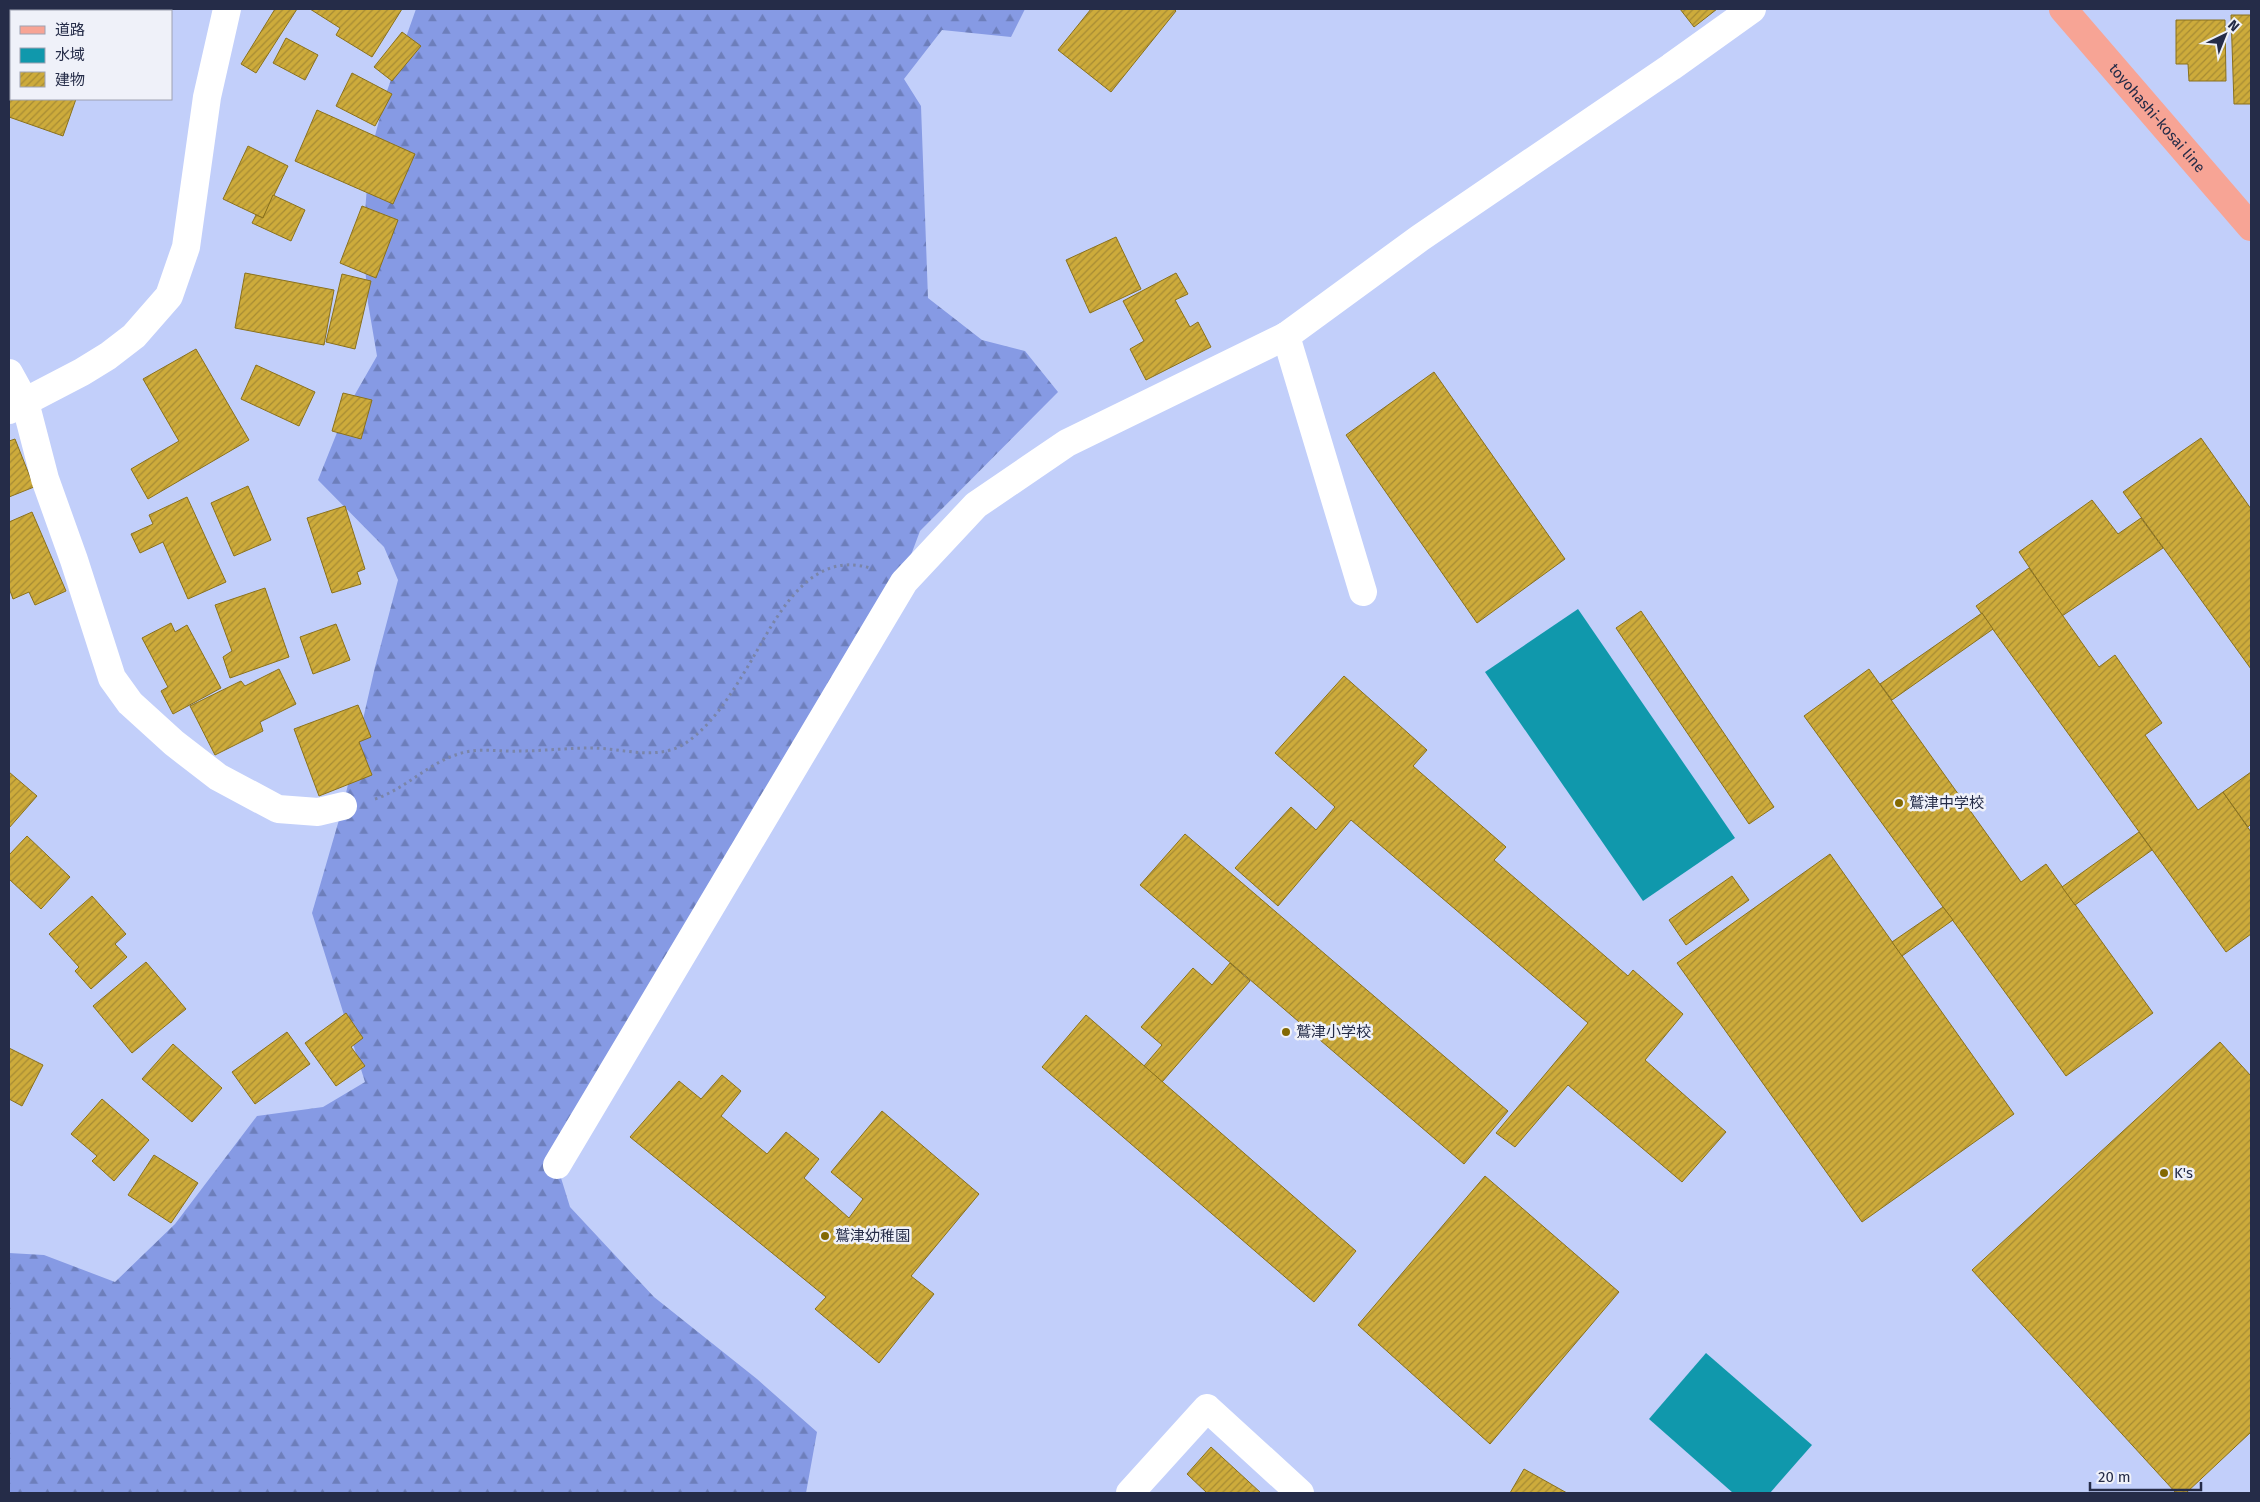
<svg xmlns="http://www.w3.org/2000/svg" width="2260" height="1502" font-family="'Fira Sans','Noto Sans JP',sans-serif">
<style>
.forest{fill:url(#forest-firs)}
.water{fill:#1098ac}
.building{fill:url(#building-hatch);stroke:#8a711c}
.lines{fill:none;stroke-linecap:round;stroke-linejoin:round}
.path{stroke:#7a85a9;stroke-width:3;stroke-dasharray:2.5 4;stroke-linecap:butt}
.street{stroke:#fff;stroke-width:28}
.primary{stroke:#f7a495;stroke-width:28}
.poi-dot{fill:#836902;stroke:#eff1f9;stroke-width:2}
.labels{text-anchor:middle;dominant-baseline:central;stroke-width:5;stroke-linejoin:round;paint-order:stroke}
.street-label{font-size:15px;fill:#252c48;stroke:#eff1f9}
.poi-label{font-size:15px;fill:#252c48;stroke:#eff1f9;text-anchor:start}
</style>
<defs>
<pattern id="forest-firs" width="22" height="20" patternUnits="userSpaceOnUse" patternTransform="scale(1.25)"><rect width="22" height="20" fill="#869ae4"/><path d="M5 1l3.5 6h-7zM16 11l3.5 6h-7z" fill="#6d7ebb"/></pattern>
<pattern id="building-hatch" width="6" height="6" patternUnits="userSpaceOnUse" patternTransform="scale(1.25)"><rect width="6" height="6" fill="#cdab3b"/><path d="M-1 1l2-2M0 6l6-6M5 7l2-2" fill="none" stroke="#a68b34"/></pattern>
</defs>
<rect width="100%" height="100%" fill="#c2cffa"/>
<!-- forest -->
<polygon class="forest" points="416,9 1025,9 1011,37 942,30 904,79 921,106 928,298 982,340 1025,351 1058,392 920,531 896,595 557,1165 570,1207 654,1297 757,1379 817,1432 806,1493 9,1493 9,1253 44,1255 115,1282 175,1224 257,1116 323,1107 365,1082 312,913 343,806 375,667 398,580 384,547 318,480 346,410 377,356 368,303 363,241 369,158 387,91"/>
<!-- water -->
<g class="water">
<polygon points="1578,609 1735,838 1643,901 1485,672"/>
<polygon points="1706,1353 1812,1445 1770,1493 1733,1493 1649,1419"/>
</g>
<!-- building -->
<g class="building">
<polygon points="9,9 75,9 80,11 11,11 11,51 9,50"/>
<polygon points="275,9 297,9 256,73 241,64"/>
<polygon points="310,9 402,9 372,57 336,35 340,28"/>
<polygon points="1091,9 1174,9 1176,11 1111,92 1058,50"/>
<polygon points="1680,9 1717,9 1694,27"/>
<polygon points="2231,15 2251,15 2251,104 2234,104"/>
<polygon points="2176,20 2225,20 2226,81 2189,81 2188,64 2176,64"/>
<polygon points="402,32 421,46 392,81 374,67"/>
<polygon points="286,38 318,55 305,80 273,63"/>
<polygon points="11,65 11,99 76,99 63,136 9,117 9,72"/>
<polygon points="352,73 392,94 375,126 336,106"/>
<polygon points="317,110 415,154 393,204 295,161"/>
<polygon points="248,146 288,166 263,218 223,199"/>
<polygon points="273,195 305,210 291,241 252,223 256,215 263,218"/>
<polygon points="362,206 398,220 376,278 340,263"/>
<polygon points="1116,237 1141,289 1090,313 1066,260"/>
<polygon points="245,273 334,290 324,345 235,328"/>
<polygon points="1176,273 1188,294 1175,300 1190,327 1198,322 1211,347 1146,380 1130,349 1144,341 1123,301"/>
<polygon points="342,274 371,281 355,349 326,342"/>
<polygon points="196,349 249,440 148,499 131,469 179,441 143,379"/>
<polygon points="256,365 315,392 299,426 241,399"/>
<polygon points="1434,372 1565,559 1477,623 1346,435"/>
<polygon points="343,393 372,400 361,439 332,431"/>
<polygon points="2201,438 2251,509 2251,669 2123,492"/>
<polygon points="15,439 34,487 9,497 9,441"/>
<polygon points="248,486 271,540 234,556 211,503"/>
<polygon points="187,497 226,582 188,599 163,542 140,553 131,534 153,524 149,515"/>
<polygon points="2092,500 2118,534 2141,518 2163,548 2062,616 2019,552"/>
<polygon points="345,506 365,569 357,572 361,584 332,593 307,518"/>
<polygon points="32,512 66,591 35,605 29,592 13,599 9,588 9,522"/>
<polygon points="2029,568 2099,667 2115,655 2162,723 2145,735 2198,810 2223,792 2251,832 2251,934 2226,952 1976,606"/>
<polygon points="265,588 289,657 230,678 223,657 232,651 215,605"/>
<polygon points="1641,611 1774,807 1749,824 1616,628"/>
<polygon points="1982,613 1993,629 1892,700 1880,684"/>
<polygon points="171,623 175,632 187,625 221,688 173,714 161,691 168,687 142,638"/>
<polygon points="336,624 350,660 313,674 300,637"/>
<polygon points="279,669 296,704 260,722 263,731 215,755 190,706 241,681 245,686"/>
<polygon points="1869,669 2021,882 2046,864 2153,1013 2066,1076 1804,716"/>
<polygon points="1344,676 1427,750 1413,766 1506,847 1494,860 1628,976 1633,970 1683,1014 1645,1060 1726,1132 1682,1182 1568,1085 1515,1147 1496,1133 1588,1023 1351,820 1278,906 1235,868 1291,807 1316,830 1335,807 1275,753"/>
<polygon points="358,705 371,737 359,742 372,775 319,796 294,729"/>
<polygon points="9,772 37,796 9,828"/>
<polygon points="2251,772 2251,824 2248,827 2223,792"/>
<polygon points="2139,832 2152,850 2075,905 2062,887"/>
<polygon points="1185,834 1508,1111 1464,1164 1140,885"/>
<polygon points="27,836 70,877 41,909 9,879 9,855"/>
<polygon points="1830,854 2014,1114 1862,1222 1677,963"/>
<polygon points="1732,876 1749,900 1686,945 1669,920"/>
<polygon points="92,896 126,934 115,944 127,957 91,989 75,971 79,967 49,934"/>
<polygon points="1943,907 1953,920 1902,956 1892,942"/>
<polygon points="146,962 186,1009 132,1053 93,1006"/>
<polygon points="1230,963 1250,981 1162,1082 1144,1066 1162,1045 1141,1027 1193,968 1212,985"/>
<polygon points="346,1013 363,1038 351,1047 365,1066 336,1086 305,1043"/>
<polygon points="1086,1015 1356,1251 1314,1302 1042,1067"/>
<polygon points="287,1032 310,1064 255,1104 232,1072"/>
<polygon points="2220,1042 2251,1076 2251,1432 2186,1493 2176,1493 1972,1270"/>
<polygon points="173,1044 222,1088 192,1122 142,1079"/>
<polygon points="9,1048 43,1065 22,1106 9,1099"/>
<polygon points="722,1075 741,1091 721,1116 767,1154 786,1132 819,1159 804,1178 849,1218 863,1199 831,1172 882,1111 979,1194 911,1276 934,1294 879,1363 815,1309 826,1297 630,1137 679,1081 701,1099"/>
<polygon points="102,1099 149,1140 114,1181 92,1161 97,1156 71,1134"/>
<polygon points="154,1155 198,1183 171,1223 128,1195"/>
<polygon points="1485,1176 1619,1292 1490,1444 1358,1325"/>
<polygon points="1211,1447 1261,1493 1207,1493 1187,1474"/>
<polygon points="1524,1469 1567,1493 1510,1493"/>
</g>
<g class="lines">
<!-- path -->
<path class="path" d="M375 799C408 788 432 759 466 752 482 748 502 752 519 751 543 751 567 748 591 748 623 748 661 763 690 740 712 723 728 699 742 676 771 631 803 545 873 569"/>
<!-- street -->
<g class="street">
<polyline points="1286,336 1363,592"/>
<polyline points="9,373 25,402 45,479 74,560 112,678 130,703 174,743 218,777 278,809 318,812 343,806"/>
<polyline points="9,410 82,372 108,356 134,336 169,296 186,247 207,97 227,9"/>
<polyline points="557,1165 904,582 976,505 1067,443 1286,336 1420,238 1671,67 1752,9"/>
<polyline points="1130,1493 1207,1408 1300,1493"/>
</g>
<!-- primary -->
<path class="primary" id="s1" d="M2063 9 2251 227"/>
</g>
<!-- markers -->
<g class="poi-dot">
<circle cx="1899" cy="803" r="5"/>
<circle cx="1286" cy="1032" r="5"/>
<circle cx="2164" cy="1173" r="5"/>
<circle cx="825" cy="1236" r="5"/>
</g>
<g class="labels">
<!-- street labels -->
<g class="street-label">
<text stroke="none"><textPath href="#s1" startOffset="144">toyohashi-kosai line</textPath></text>
</g>
<!-- poi labels -->
<g class="poi-label">
<text x="1909" y="803">鷲津中学校</text>
<text x="1296" y="1032">鷲津小学校</text>
<text x="2174" y="1173">K's</text>
<text x="835" y="1236">鷲津幼稚園</text>
</g>
</g>
<!-- border -->
<rect width="2260" height="1502" fill="none" stroke="#252c48" stroke-width="20"/>
<!-- legend -->
<rect x="10" y="10" width="162" height="90" fill="#eff1f9" stroke="#9ea2b2"/>
<rect x="20" y="26" width="25" height="8" fill="#f7a495" stroke="#9ea2b2"/>
<text x="55" y="35" font-size="15" fill="#252c48">道路</text>
<rect x="20" y="48" width="25" height="15" fill="#1098ac" stroke="#9ea2b2"/>
<text x="55" y="60" font-size="15" fill="#252c48">水域</text>
<rect x="20" y="72" width="25" height="15" fill="url(#building-hatch)" stroke="#9ea2b2"/>
<text x="55" y="85" font-size="15" fill="#252c48">建物</text>
<!-- north arrow -->
<g transform="translate(2225 35) rotate(43)" stroke="#eff1f9" stroke-width="4" paint-order="stroke">
<path d="M0-4L9 19L0 12L-9 19Z" fill="#252c48"/>
<text y="-8" font-size="14" font-weight="bold" text-anchor="middle" fill="#252c48">N</text>
</g>
<!-- scale -->
<path d="M2090 1482v8h111v-8" fill="none" stroke="#252c48" stroke-width="2.5"/>
<text x="2098" y="1482" font-size="15" fill="#252c48" stroke="#eff1f9" stroke-width="4" paint-order="stroke">20 m</text>
</svg>
